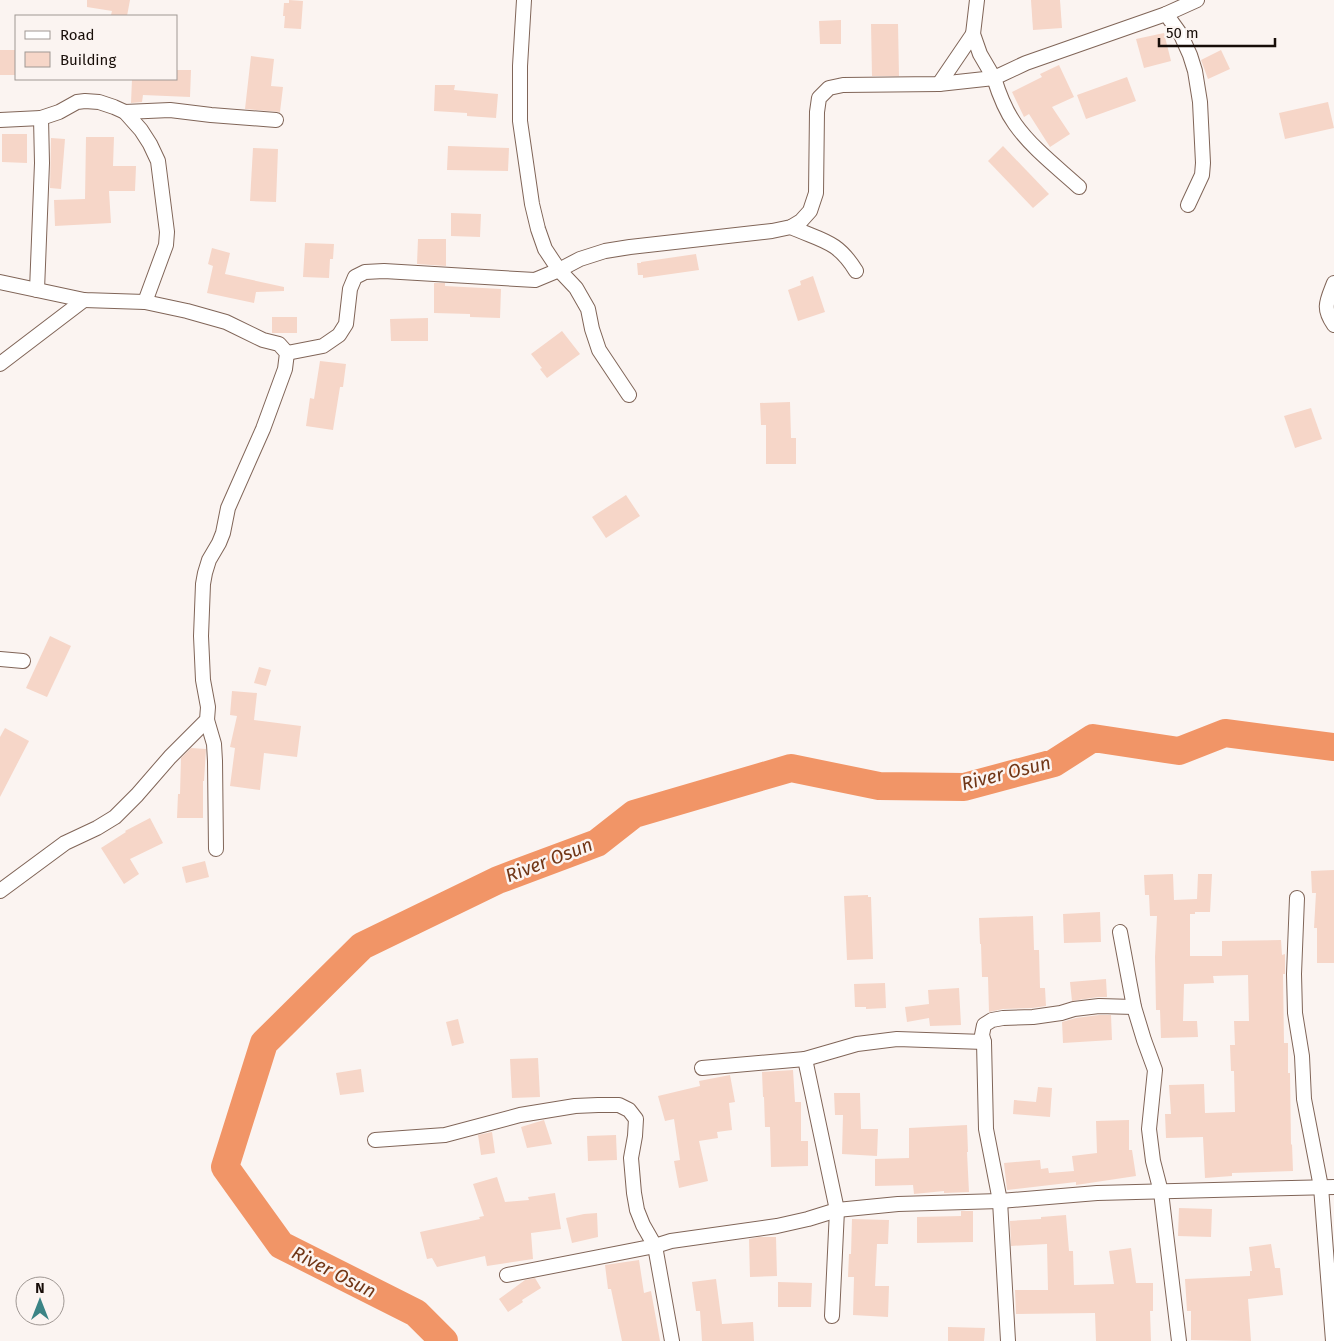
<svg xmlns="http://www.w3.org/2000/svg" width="1334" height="1341" font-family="'Fira Sans',sans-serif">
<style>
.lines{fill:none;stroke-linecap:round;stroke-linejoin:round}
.river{stroke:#f19567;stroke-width:28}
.building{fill:#f6d6c8}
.minor-casing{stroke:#806558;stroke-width:16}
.minor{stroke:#fff;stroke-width:14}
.labels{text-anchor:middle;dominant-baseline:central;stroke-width:5;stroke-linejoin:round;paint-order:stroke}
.water-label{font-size:19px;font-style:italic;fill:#713616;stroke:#fbf4f1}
</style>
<rect width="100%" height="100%" fill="#fbf4f1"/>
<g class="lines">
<!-- river -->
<polyline class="river" points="444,1341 416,1313 281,1245 225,1167 264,1043 362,946 498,880 597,843 634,814 791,768 879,786 964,787 1054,763 1093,738 1179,751 1225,733 1334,747"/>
</g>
<!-- building -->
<g class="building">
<polygon points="87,0 130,0 127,16 111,15 112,11 87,7"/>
<polygon points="289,0 303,1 301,29 284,28 285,16 283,16 284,3 289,3"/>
<polygon points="1031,0 1060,0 1062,28 1033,30"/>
<polygon points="841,20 841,44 820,44 819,21"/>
<polygon points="871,24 898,24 899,76 872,76"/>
<polygon points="1164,33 1171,61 1144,68 1136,39"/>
<rect x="0" y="50" width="16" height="25"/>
<polygon points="1221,50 1230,69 1208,79 1201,60"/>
<polygon points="251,56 274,59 271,86 283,87 280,112 245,109"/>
<polygon points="1059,65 1074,97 1052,107 1070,134 1050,147 1029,114 1024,117 1012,92 1042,77 1040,74"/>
<polygon points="176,70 191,70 190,97 143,95 142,102 131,103 132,79 159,80 159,79 176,79"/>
<polygon points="1127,77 1136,101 1086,119 1077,95"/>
<polygon points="435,85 455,85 454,90 498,94 496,118 467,116 467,113 434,111"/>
<polygon points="1328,102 1334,128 1285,139 1279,113"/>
<polygon points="2,134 27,134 27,163 2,162"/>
<polygon points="86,137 114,137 113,166 136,166 135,191 109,191 111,223 55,226 54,200 85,199"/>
<polygon points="51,138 65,139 61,189 50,188"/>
<polygon points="448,146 509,148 508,171 447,170"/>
<polygon points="1003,146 1049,194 1033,208 988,161"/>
<polygon points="253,148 278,149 276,202 250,201"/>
<polygon points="451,213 481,214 480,237 451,236"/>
<polygon points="418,239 446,239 446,266 417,264"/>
<polygon points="305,243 334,244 333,259 330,259 329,278 303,277"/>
<polygon points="212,248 230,253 225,274 284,287 284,291 256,292 254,303 207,293 213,266 208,264"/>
<polygon points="696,254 699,270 643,278 643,275 638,275 637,263 641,263 641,262"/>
<polygon points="813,276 825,312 798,321 788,290 801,285 800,281"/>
<polygon points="434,283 445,283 445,286 501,289 500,318 470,317 470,314 434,313"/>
<rect x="272" y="317" width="25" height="16"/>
<polygon points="428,318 428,341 391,341 390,319"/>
<polygon points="562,331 580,354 547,378 540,369 542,368 531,354"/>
<polygon points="320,361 346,364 343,387 340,387 333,430 306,426 310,398 314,399"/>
<polygon points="790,402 791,438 796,438 796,464 766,464 766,425 761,425 760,403"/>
<polygon points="1311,408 1322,439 1295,448 1284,416"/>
<polygon points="626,495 640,516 606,538 592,517"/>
<polygon points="50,636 71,646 47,697 26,688"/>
<polygon points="259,667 271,670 266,686 254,683"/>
<polygon points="232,691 257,693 254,720 301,726 297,757 264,753 260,790 230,786 235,748 230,747 237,716 230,715"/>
<polygon points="5,728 29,741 0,797 0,737"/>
<polygon points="191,748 206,749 204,781 203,781 203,818 177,818 178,794 180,794 181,758"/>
<polygon points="150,818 163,843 130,859 139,874 124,884 101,848 126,832 125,831"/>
<polygon points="205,861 209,877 186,883 182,867"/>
<polygon points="1334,870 1334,963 1317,963 1317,928 1314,928 1316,893 1312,893 1311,871"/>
<polygon points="1173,874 1174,900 1197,899 1198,874 1212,874 1210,912 1195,912 1195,914 1190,914 1190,956 1222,956 1222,941 1281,940 1282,955 1285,954 1285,974 1283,974 1284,1043 1288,1043 1288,1073 1290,1073 1291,1145 1292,1144 1293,1171 1232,1173 1232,1176 1205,1178 1203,1137 1166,1138 1165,1114 1171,1114 1169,1085 1204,1084 1205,1113 1235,1112 1234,1071 1231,1071 1230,1045 1235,1045 1234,1021 1249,1021 1248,975 1213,976 1214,983 1184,984 1183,1021 1197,1021 1198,1037 1161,1038 1160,1010 1156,1010 1155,957 1157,916 1150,916 1149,895 1145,895 1144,875"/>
<polygon points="868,895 868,897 871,897 873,959 847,960 844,896"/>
<polygon points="1100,912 1101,942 1064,943 1063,914"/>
<polygon points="1033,916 1034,950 1039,950 1040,988 1045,988 1046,1006 1032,1008 1003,1009 989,1012 988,977 982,977 981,944 980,944 979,918"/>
<polygon points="1106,979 1107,997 1098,997 1072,1001 1070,982"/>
<polygon points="885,983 886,1008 866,1009 866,1007 855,1007 854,984"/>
<polygon points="959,988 961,1025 930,1026 929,1018 907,1022 905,1007 929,1004 928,990"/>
<polygon points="1099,1015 1111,1015 1112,1040 1063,1043 1062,1022 1076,1018"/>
<polygon points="458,1019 464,1043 452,1046 446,1022"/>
<polygon points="538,1058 540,1097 512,1098 510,1059"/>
<polygon points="361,1069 364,1092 340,1095 336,1073"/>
<polygon points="793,1070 795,1102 801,1102 801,1141 808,1141 808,1166 771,1167 770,1127 765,1127 764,1097 763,1097 762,1072"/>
<polygon points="730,1075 735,1102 729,1103 732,1130 717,1132 718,1138 699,1141 708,1181 679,1188 674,1161 680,1160 674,1119 665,1121 658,1096 700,1086 699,1081"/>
<polygon points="1038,1087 1052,1088 1050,1117 1013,1114 1014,1100 1036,1102"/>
<polygon points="834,1093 860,1093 861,1129 878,1129 877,1156 842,1154 843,1115 835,1115"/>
<polygon points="544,1120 552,1144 527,1148 521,1127"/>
<polygon points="1129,1120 1129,1150 1132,1150 1136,1176 1076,1185 1076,1182 1007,1190 1004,1163 1040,1160 1041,1169 1048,1168 1049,1173 1074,1171 1072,1156 1097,1153 1096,1121"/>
<polygon points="967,1125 968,1152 967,1152 969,1192 944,1193 944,1191 914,1194 913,1185 875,1186 875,1159 909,1158 909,1128"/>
<polygon points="492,1132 495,1153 481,1155 478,1135"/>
<polygon points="616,1135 617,1160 588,1161 587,1136"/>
<polygon points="497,1177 505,1202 529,1200 528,1197 555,1193 561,1229 531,1233 533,1259 487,1266 485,1256 437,1267 432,1258 427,1259 420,1232 480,1219 479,1217 484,1216 473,1184"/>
<polygon points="1179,1208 1212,1209 1211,1237 1178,1236"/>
<polygon points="961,1211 973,1211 973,1242 917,1243 917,1217 961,1216"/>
<polygon points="597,1213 598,1237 572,1243 566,1218 584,1214"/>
<polygon points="1066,1215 1069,1251 1073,1251 1074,1285 1114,1284 1109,1251 1131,1248 1136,1283 1153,1283 1153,1311 1150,1311 1151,1341 1096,1341 1095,1313 1016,1314 1015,1290 1048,1290 1047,1244 1011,1246 1010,1221 1041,1219 1041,1217"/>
<polygon points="852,1219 889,1220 888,1244 877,1244 875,1286 889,1286 888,1317 853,1315 854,1277 848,1277 849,1254 851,1254"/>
<polygon points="759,1237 776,1237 777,1276 750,1277 749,1239"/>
<polygon points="1271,1244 1275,1268 1280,1268 1283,1295 1248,1299 1251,1341 1191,1340 1191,1311 1187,1311 1185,1279 1250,1276 1250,1271 1252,1271 1249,1247"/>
<polygon points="639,1260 644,1293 651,1291 660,1341 622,1341 611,1289 608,1289 605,1265"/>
<polygon points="535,1278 541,1288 522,1300 523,1302 508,1312 499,1299 525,1280"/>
<polygon points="716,1279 722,1324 753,1322 754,1341 702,1341 700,1311 696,1311 692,1282"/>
<polygon points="778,1282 812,1283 811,1307 778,1307"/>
<polygon points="948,1327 985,1328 984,1341 948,1341"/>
</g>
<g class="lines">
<defs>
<g id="minor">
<polyline points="524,0 520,66 520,121 532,204 538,229 545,249 559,270 576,288 588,309 592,329 599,350 629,395"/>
<polyline points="1166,14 1181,35 1190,55 1195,71 1200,102 1203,163 1202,175 1188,205"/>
<polyline points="939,84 973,34"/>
<polyline points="125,112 170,110 211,115 276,120"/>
<polyline points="0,120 41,118"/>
<path d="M1079 187C1057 167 1032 148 1015 124 1005 110 999 94 994 78L1026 63 1166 14 1197 0"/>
<path d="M791 227C822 241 837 240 856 271"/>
<polyline points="0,282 84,300 145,302 187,311 226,322 263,340 279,344 287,353 285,369 263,429 228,508 223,533 219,543 209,560 205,573 203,584 201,636 203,680 208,707 207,720 170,757 137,795 115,817 97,828 65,843 0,891"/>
<path d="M1334 283C1327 301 1322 308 1334 325"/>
<polyline points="37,290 42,163 41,118 59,112 77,102 85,101 99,102 114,107 125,112 141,130 150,144 158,161 167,232 166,245 145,302"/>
<polyline points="287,353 323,346 339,335 346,324 350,289 355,277 365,272 384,271 535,280 559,270 580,259 605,251 630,247 772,231 791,227 801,221 810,211 816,193 817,112 819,98 829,88 843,85 939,84 994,78 980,54 973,34 977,0"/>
<polyline points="0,364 84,300"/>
<polyline points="0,659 23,661"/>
<polyline points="207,720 214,744 215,761 216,849"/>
<polyline points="1297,898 1294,974 1295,1013 1302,1056 1304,1099 1321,1187 1333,1341"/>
<polyline points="1120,932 1134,1007 1144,1040 1155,1070 1149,1129 1153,1161 1161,1192 1179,1341"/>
<polyline points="702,1068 805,1059"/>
<polyline points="375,1140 445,1135 520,1115 575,1106 598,1105 619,1105 629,1110 636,1119 635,1136 631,1158 634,1193 637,1210 643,1225 655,1246 507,1275"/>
<polyline points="832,1316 837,1210 805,1059 857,1044 897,1039 984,1042"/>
<polyline points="672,1341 655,1246 671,1241 777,1226 808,1219 837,1210 898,1204 1000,1201 1097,1193 1334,1187"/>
<polyline points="1008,1341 1000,1201 986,1129 984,1042 982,1035 984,1025 992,1020 1003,1018 1033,1017 1061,1013 1074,1009 1099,1006 1134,1007"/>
</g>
</defs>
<!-- minor casing -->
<use href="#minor" class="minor-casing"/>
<!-- minor -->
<use href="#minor" class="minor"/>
</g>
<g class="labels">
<!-- water labels -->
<g class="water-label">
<text transform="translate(1006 773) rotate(-14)">River Osun</text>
<text transform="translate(549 860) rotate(-21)">River Osun</text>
<text transform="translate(334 1272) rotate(27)">River Osun</text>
</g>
</g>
<!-- legend -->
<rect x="15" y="15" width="162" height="65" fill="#fbf4f1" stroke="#a09894"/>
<rect x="25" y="31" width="25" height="8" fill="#ffffff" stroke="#a09894"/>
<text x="60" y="40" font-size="15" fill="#170d08">Road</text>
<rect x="25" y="52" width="25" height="15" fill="#f6d6c8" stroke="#a09894"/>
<text x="60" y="65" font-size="15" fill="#170d08">Building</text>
<!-- north arrow -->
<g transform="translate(40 1301)"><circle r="24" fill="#fbf4f1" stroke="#a09894"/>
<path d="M0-4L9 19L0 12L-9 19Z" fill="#3b8485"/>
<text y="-8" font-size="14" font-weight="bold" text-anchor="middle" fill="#170d08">N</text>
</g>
<!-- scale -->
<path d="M1159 38v8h116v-8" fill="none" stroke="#170d08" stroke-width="2.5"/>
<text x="1166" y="38" font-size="15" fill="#170d08" stroke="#fbf4f1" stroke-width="4" paint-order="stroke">50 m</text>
</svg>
